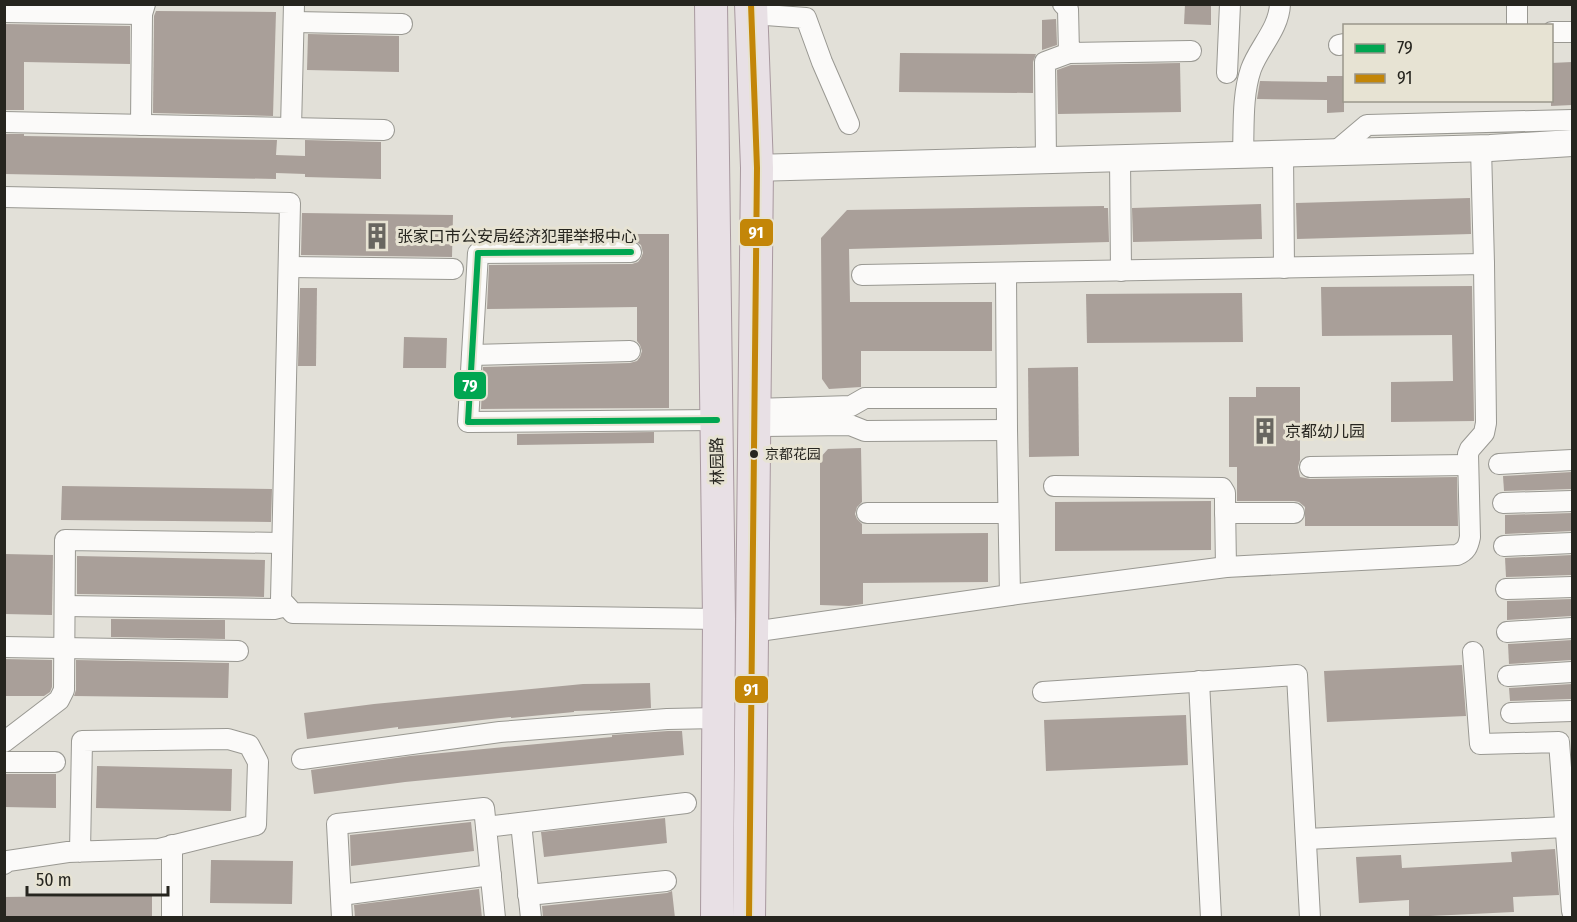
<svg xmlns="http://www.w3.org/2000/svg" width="1577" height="922" font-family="'Fira Sans Condensed','Noto Sans SC',sans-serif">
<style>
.building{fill:#a99f99}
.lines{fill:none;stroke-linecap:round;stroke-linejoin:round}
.minor-casing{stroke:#999892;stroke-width:22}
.tertiary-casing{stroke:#999892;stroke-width:28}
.primary-casing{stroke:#a8989f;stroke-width:34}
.minor{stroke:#fbfaf9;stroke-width:20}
.tertiary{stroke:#fbfaf9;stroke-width:26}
.primary{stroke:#e8e0e5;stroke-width:32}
.bus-1-casing{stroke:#e7e3d3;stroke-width:10}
.bus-2-casing{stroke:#e7e3d3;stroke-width:10}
.bus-1{stroke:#00a651;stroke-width:6}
.bus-2{stroke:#c38608;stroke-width:6}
.bus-dot{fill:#26251f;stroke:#e7e3d3;stroke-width:2}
.labels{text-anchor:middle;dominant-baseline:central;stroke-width:6;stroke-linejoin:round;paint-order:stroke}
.bus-label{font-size:14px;fill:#26251f;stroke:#e7e3d3;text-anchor:start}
.poi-label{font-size:16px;fill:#26251f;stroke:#e7e3d3;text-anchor:start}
.street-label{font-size:16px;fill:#26251f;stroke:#e7e3d3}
.line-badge{stroke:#e7e3d3;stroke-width:2}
.badge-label{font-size:16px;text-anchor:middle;font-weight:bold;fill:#fff}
</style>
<rect width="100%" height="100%" fill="#e2e0d8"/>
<!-- building -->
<g class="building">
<polygon points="1185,4 1211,4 1211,25 1184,24"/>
<polygon points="156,11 276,12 273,116 153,113 154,16"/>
<polygon points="1056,19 1057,45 1042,50 1042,20"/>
<polygon points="4,24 130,26 130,64 24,62 24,110 4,110"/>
<polygon points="308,34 399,36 399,72 307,70"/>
<polygon points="900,53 1036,54 1033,62 1033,93 899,92"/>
<polygon points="1572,62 1572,105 1551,106 1551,63"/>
<polygon points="1180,63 1181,112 1058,114 1057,70 1071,65"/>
<polygon points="1327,76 1344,76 1344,112 1327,113 1327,100 1257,99 1260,81 1327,82"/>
<polygon points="4,134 24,134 24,136 277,140 276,155 305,156 305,140 381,142 381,179 305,177 305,174 276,173 276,179 4,174"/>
<polygon points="1470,198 1471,234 1297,239 1296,203"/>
<polygon points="1261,204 1262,239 1133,242 1132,208"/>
<polygon points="1104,206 1104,208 1108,208 1109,242 849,249 850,302 992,302 992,351 861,351 861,387 829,389 822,379 821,238 847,210"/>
<polygon points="302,213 453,215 452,257 301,255"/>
<polygon points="635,234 669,234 669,408 481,409 483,367 630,363 637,361 640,357 642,351 640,345 637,341 637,307 487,309 489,265 632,264 638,262 641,258 643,253 641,245 635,241"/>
<polygon points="1472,286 1474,421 1391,422 1391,382 1453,381 1452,335 1322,336 1321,287"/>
<polygon points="300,288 317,288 316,366 298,366"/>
<polygon points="1242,293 1243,342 1087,343 1086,294"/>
<polygon points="404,337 447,338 446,368 403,368"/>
<polygon points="1078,367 1079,456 1029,457 1028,368"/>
<polygon points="1256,387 1300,387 1300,460 1298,467 1300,477 1310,479 1457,477 1458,526 1305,526 1305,507 1299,502 1294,501 1237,501 1237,467 1229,467 1229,397 1256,397"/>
<polygon points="654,432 654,443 517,445 517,434"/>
<polygon points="861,448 862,502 857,507 855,514 857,519 862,524 862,534 988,533 988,582 863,583 863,604 849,606 820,605 820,458 828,449"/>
<polygon points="1572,472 1572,489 1504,491 1503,476"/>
<polygon points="62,486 272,489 271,522 61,520"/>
<polygon points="1211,501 1211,550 1055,551 1055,502"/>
<polygon points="1572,513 1572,531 1505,534 1505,515"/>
<polygon points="4,554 53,555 52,615 4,614"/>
<polygon points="1572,555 1572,575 1506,577 1505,558"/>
<polygon points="77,556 265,560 264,597 77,594"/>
<polygon points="1572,599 1572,616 1507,620 1507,601"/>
<polygon points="111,619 225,620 225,639 111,637"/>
<polygon points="1572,640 1572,660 1509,664 1508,644"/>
<polygon points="4,659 52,660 52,687 50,692 44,696 4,696"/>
<polygon points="76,660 229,663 228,698 74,696 76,690"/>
<polygon points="1462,665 1466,716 1327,722 1324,671"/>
<polygon points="650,683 651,708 610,711 610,710 574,711 574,712 511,718 511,717 398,729 398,727 307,739 304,713 374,704 583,684"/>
<polygon points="1572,684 1572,699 1510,701 1509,688"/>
<polygon points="1186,715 1188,765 1046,771 1044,720"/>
<polygon points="668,731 682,731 684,755 405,782 314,794 311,770 410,756 612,737 612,735"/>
<polygon points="97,766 232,769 231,811 96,808"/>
<polygon points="4,774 56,774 56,808 4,807"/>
<polygon points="665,818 667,843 544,857 541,832"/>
<polygon points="471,822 474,851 351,866 350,835"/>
<polygon points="1555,849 1559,895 1513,897 1514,912 1409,917 1409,900 1359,903 1356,857 1401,855 1402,868 1512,862 1511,852"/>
<polygon points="211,860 293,861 292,904 210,903"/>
<polygon points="479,889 482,918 355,918 354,905"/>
<polygon points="672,891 675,918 543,918 542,906 667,893"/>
<polygon points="152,895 152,918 4,918 4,897"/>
</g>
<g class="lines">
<defs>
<g id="minor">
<polyline points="1063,4 1068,9 1069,53 1191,51"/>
<polyline points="4,12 142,14 145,4"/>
<polyline points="751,14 806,18 822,62 849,124"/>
<polyline points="294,22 402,24"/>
<polyline points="1517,26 1517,4"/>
<polyline points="1552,32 1572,32"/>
<polyline points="1339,45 1344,44"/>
<polyline points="1227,73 1230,4"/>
<polyline points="4,122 384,130"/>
<polyline points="141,125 142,14"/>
<polyline points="291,128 294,4"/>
<polyline points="1481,148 1484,264"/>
<polyline points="1335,152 1367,125 1572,120"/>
<polyline points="1283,153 1284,268"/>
<path d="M1243 154C1244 127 1242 95 1251 69 1259 47 1279 29 1280 4"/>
<polyline points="1120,158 1121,271"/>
<polyline points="1046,160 1045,62 1069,53"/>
<polyline points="4,197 290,203 281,600 293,613 719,619"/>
<polyline points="631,252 478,253 468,422 717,420"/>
<polyline points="289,267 453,269"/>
<polyline points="1006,273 1007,430 1010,595"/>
<polyline points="472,355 630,351"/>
<polyline points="754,409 851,406 865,398 1006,398"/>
<polyline points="754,426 850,425 865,431 1007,430"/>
<polyline points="1499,464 1572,460"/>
<polyline points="1310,467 1468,465"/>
<polyline points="1054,486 1222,488 1225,493 1225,503 1226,567"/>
<polyline points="1503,503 1572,501"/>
<polyline points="867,513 1008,513"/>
<polyline points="1225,513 1294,513"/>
<polyline points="1504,546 1572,543"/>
<polyline points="1506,589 1572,587"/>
<polyline points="65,606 274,609 286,606"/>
<path d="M752 632 1010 595 1226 567 1457 555C1466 551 1468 547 1470 537L1468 454 1470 449 1484 433 1486 423 1484 264 862 275"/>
<polyline points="1507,632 1572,628"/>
<polyline points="4,647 238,651"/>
<polyline points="1473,652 1480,744 1559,742 1572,911"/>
<polyline points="1508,676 1572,672"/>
<polyline points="1199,681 1211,918"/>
<polyline points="1043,692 1297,675 1310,918"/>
<polyline points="1511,713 1572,711"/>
<polyline points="4,742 59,700 64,690 65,540 282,543"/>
<polyline points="302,759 500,732 667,719 718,718"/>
<polyline points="4,762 55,762"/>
<polyline points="521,823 531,918"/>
<polyline points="1306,839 1566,827"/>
<polyline points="4,864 8,861 68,852 159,849 256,825 258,762 249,745 228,739 82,741 80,852"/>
<polyline points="341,895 491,875"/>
<polyline points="528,895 666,881"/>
<polyline points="172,918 172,845"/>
<polyline points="342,918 337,824 484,808 486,827"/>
<polyline points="495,918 486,827 686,803"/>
</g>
<polyline id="tertiary" points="757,168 1490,148 1572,143"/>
<g id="primary">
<polyline points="711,4 719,619 717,918"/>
<polyline points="749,918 757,168 751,4"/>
</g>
</defs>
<!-- minor casing -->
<use href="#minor" class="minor-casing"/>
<!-- tertiary casing -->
<use href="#tertiary" class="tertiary-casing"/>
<!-- primary casing -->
<use href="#primary" class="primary-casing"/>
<!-- minor -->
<use href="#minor" class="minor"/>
<!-- tertiary -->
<use href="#tertiary" class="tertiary"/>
<!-- primary -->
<use href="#primary" class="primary"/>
<defs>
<polyline id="bus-1" points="631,252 478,253 468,422 717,420"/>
<polyline id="bus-2" points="749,918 757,168 751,4"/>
</defs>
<!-- bus-1 casing -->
<use href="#bus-1" class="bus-1-casing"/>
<!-- bus-2 casing -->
<use href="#bus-2" class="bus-2-casing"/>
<!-- bus-1 -->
<use href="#bus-1" class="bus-1"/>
<!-- bus-2 -->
<use href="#bus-2" class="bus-2"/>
</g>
<!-- icons -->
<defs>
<symbol id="building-bare" viewBox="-9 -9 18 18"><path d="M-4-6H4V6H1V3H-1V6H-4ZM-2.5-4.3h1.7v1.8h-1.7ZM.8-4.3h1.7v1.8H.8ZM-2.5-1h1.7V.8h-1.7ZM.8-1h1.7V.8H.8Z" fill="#686660" stroke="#e7e3d3" stroke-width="2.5" paint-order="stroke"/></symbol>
</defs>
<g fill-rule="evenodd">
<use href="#building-bare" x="358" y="217" width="38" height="38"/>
<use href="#building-bare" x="1246" y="412" width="38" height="38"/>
</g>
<!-- markers -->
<circle class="bus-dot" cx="754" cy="454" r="5"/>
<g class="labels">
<!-- bus labels -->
<g class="bus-label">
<text x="765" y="454">京都花园</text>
</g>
<!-- poi labels -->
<g class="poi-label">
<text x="397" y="236">张家口市公安局经济犯罪举报中心</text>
<text x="1285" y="431">京都幼儿园</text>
</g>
<!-- street labels -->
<g class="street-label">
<text transform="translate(717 461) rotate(-91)">林园路</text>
</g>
</g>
<g class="line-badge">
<rect x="739" y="218" width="35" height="29" rx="6" fill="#c38608"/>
<rect x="453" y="371" width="34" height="29" rx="6" fill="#00a651"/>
<rect x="734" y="675" width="35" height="29" rx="6" fill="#c38608"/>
</g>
<g class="badge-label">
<text x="756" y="238">91</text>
<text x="470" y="391">79</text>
<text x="751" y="695">91</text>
</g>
<!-- border -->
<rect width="1577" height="922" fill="none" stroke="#26251f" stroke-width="12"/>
<!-- legend -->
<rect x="1343" y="24" width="210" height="78" fill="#e7e3d3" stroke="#9a978b" stroke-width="1.5"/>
<rect x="1355" y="44" width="30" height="9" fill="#00a651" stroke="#9a978b" stroke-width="1.5"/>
<text x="1397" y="54" font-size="18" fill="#26251f">79</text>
<rect x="1355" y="74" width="30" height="9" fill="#c38608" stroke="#9a978b" stroke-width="1.5"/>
<text x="1397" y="84" font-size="18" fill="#26251f">91</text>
<!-- scale -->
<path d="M27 886v9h141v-9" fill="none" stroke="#26251f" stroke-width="3"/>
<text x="36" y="886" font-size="18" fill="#26251f" stroke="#e7e3d3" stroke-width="4.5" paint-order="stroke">50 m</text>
</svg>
